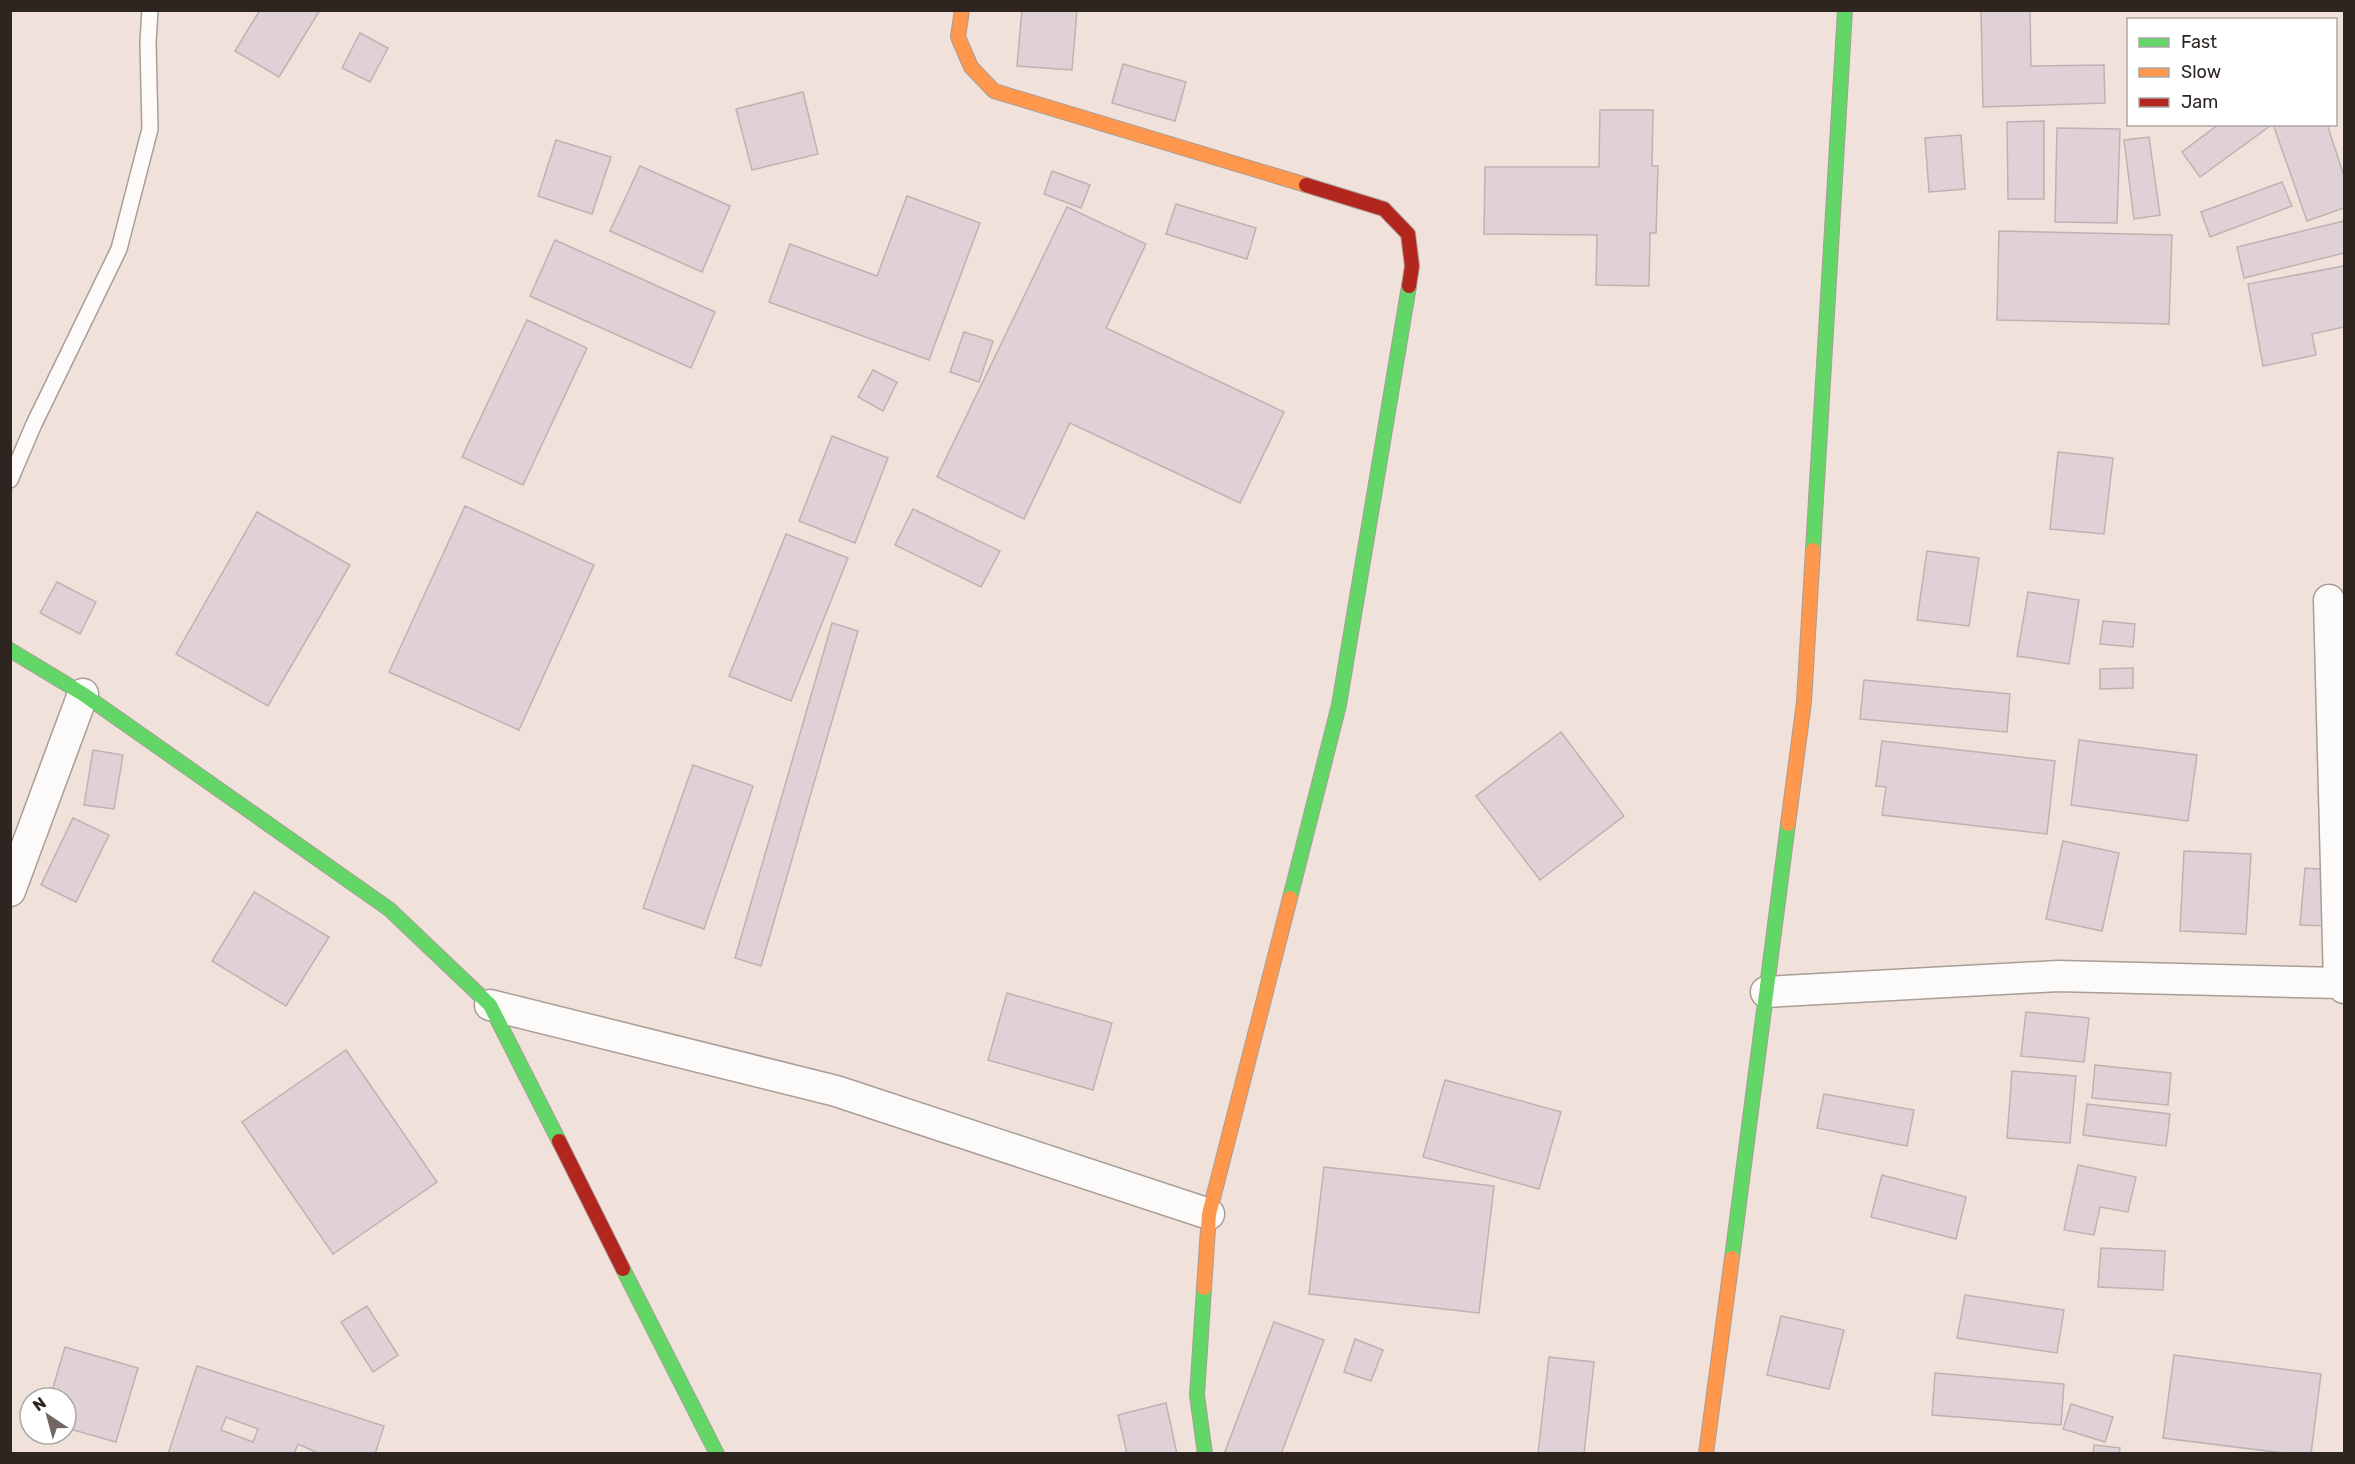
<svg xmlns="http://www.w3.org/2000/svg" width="2355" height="1464" font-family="Rubik,sans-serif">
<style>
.building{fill:#dfd1d6;stroke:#bcb3b2;stroke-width:1.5;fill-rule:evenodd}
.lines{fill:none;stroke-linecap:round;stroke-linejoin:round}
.lane-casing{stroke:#a89d97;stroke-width:18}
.street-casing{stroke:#a89d97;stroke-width:33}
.fast-casing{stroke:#a89d97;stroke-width:16}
.slow-casing{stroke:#a89d97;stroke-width:16}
.jam-casing{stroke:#a89d97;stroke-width:16}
.lane{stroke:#fdfbf9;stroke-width:15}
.street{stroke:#fdfbf9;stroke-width:30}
.fast{stroke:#63d668;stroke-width:14}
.slow{stroke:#ff974d;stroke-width:14}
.jam{stroke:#b3261e;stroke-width:14}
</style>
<rect width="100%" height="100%" fill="#f0e2da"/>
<!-- building -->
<g class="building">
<polygon points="260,10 320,10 279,77 235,51"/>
<polygon points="1022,10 1077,10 1072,70 1017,66"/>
<polygon points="1981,10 2030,10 2031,66 2104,65 2105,103 1983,107"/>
<polygon points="360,33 388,48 370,82 342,68"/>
<polygon points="1123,64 1186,82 1175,121 1112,103"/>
<polygon points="803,92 818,154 752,170 736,109"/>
<polygon points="1600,110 1653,110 1652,166 1658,166 1656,233 1650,233 1649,286 1596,285 1597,235 1484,234 1485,167 1599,167"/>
<polygon points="2044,121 2044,199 2008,199 2007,122"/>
<polygon points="2219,124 2269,124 2270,126 2200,177 2182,152"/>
<polygon points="2273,124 2327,124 2344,176 2344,208 2307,221"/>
<polygon points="2057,128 2120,129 2117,223 2055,222"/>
<polygon points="1961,135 1965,189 1929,192 1925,138"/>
<polygon points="2149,137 2160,215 2134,219 2124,140"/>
<polygon points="556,140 611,157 592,214 538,196"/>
<polygon points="640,166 730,206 702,272 610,231"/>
<polygon points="1052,171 1090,185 1081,208 1044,194"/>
<polygon points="2282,182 2292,206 2210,237 2201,212"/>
<polygon points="907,196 980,223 929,360 769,302 790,244 877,276"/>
<polygon points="1176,204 1256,228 1247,259 1166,234"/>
<polygon points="1067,207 1146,244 1106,328 1284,412 1240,503 1070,423 1024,519 937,477"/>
<polygon points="2344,221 2344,253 2244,278 2237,247"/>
<polygon points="1999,231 2172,235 2169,324 1997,320"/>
<polygon points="555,240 715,312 691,368 530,296"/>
<polygon points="2344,266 2344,327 2312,334 2316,355 2263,366 2248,284"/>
<polygon points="527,320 587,348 523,485 462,457"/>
<polygon points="964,332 993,341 979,382 950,372"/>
<polygon points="873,370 897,382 883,411 858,397"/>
<polygon points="832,436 888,458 855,543 799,521"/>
<polygon points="2058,452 2113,458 2104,534 2050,529"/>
<polygon points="465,506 594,565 519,730 389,672"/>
<polygon points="913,509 1000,551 981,587 895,545"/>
<polygon points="257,512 350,565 268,706 176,654"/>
<polygon points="786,534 848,558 791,701 729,676"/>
<polygon points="1927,551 1979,558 1969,626 1917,620"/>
<polygon points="57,582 96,602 80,634 40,613"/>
<polygon points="2028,592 2079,600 2069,664 2017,656"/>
<polygon points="2103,621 2135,624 2133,647 2100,644"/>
<polygon points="832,623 858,631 761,966 735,958"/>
<polygon points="2133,668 2133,688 2100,689 2100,669"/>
<polygon points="1864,680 2010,694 2007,732 1860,719"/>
<polygon points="1561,732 1624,816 1540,880 1476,796"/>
<polygon points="2079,740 2197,755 2188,821 2071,805"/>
<polygon points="1882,741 2055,761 2047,834 1882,815 1886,787 1876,786"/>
<polygon points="93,750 123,755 114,809 84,805"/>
<polygon points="693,765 753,786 704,929 643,908"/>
<polygon points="73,818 109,835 76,902 41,885"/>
<polygon points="2063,841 2119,853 2102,931 2046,919"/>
<polygon points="2184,851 2251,854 2246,934 2180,931"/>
<polygon points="2305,868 2333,870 2329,926 2300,925"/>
<polygon points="254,892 329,937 286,1006 212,961"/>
<polygon points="1007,993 1112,1023 1093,1090 988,1060"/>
<polygon points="2026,1012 2089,1018 2084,1062 2021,1056"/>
<polygon points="346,1050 437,1182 333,1254 242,1122"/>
<polygon points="2095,1065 2171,1073 2168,1105 2092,1098"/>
<polygon points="2012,1071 2076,1076 2070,1143 2007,1138"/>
<polygon points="1445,1080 1561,1112 1539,1189 1423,1157"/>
<polygon points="1824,1094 1914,1110 1907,1146 1817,1128"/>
<polygon points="2087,1104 2170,1114 2166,1146 2083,1135"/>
<polygon points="2078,1165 2136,1177 2128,1212 2100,1207 2094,1235 2064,1230"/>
<polygon points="1324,1167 1494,1186 1479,1313 1309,1294"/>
<polygon points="1882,1175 1966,1197 1956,1239 1871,1217"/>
<polygon points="2101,1248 2165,1251 2163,1290 2098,1287"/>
<polygon points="1965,1295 2064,1310 2057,1353 1957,1338"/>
<polygon points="367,1306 398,1355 373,1372 341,1322"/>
<polygon points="1781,1316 1844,1330 1829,1389 1767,1375"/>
<polygon points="1274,1322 1324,1340 1281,1454 1224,1454"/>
<polygon points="1355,1339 1383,1350 1371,1381 1344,1372"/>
<polygon points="65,1347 138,1368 116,1442 66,1428 66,1398 50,1398"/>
<polygon points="2174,1355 2321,1374 2311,1454 2291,1454 2163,1438"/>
<polygon points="1549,1357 1594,1362 1584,1454 1538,1454"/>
<path d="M197 1366 384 1426 375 1454H320L298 1444 294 1454H168ZM226 1417 258 1429 253 1442 221 1430Z"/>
<polygon points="1935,1373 2064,1384 2061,1425 1932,1415"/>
<polygon points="1166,1403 1177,1454 1127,1454 1118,1415"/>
<polygon points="2071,1404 2113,1417 2105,1442 2063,1429"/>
<polygon points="2094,1445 2120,1448 2119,1454 2093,1454"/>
</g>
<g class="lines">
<defs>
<polyline id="lane" points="10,480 34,424 119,249 150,129 148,42 150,10"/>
<g id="street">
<polyline points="2329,600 2339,983"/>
<polyline points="10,891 83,694"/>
<polyline points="1766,992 2058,976 2339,983 2344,988"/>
<polyline points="490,1005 836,1091 1209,1214"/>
</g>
<g id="fast">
<polyline points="1813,550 1845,10"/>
<polyline points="10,650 83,694 389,909 490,1005 559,1141"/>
<polyline points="1290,898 1339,705 1409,286"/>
<polyline points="1732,1258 1788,824"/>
<polyline points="623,1269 717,1454"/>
<polyline points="1204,1288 1197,1395 1205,1454"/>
</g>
<g id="slow">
<polyline points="962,10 958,37 971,67 994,91 1306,185"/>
<polyline points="1788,824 1804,702 1813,550"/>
<polyline points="1204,1288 1209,1214 1290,898"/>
<polyline points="1706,1454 1732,1258"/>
</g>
<g id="jam">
<polyline points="1306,185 1384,209 1408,234 1412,266 1409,286"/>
<polyline points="559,1141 623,1269"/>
</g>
</defs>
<!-- lane casing -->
<use href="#lane" class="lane-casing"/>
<!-- street casing -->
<use href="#street" class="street-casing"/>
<!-- fast casing -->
<use href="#fast" class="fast-casing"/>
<!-- slow casing -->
<use href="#slow" class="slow-casing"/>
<!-- jam casing -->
<use href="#jam" class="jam-casing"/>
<!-- lane -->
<use href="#lane" class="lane"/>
<!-- street -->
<use href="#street" class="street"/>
<!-- fast -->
<use href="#fast" class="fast"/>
<!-- slow -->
<use href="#slow" class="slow"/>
<!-- jam -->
<use href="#jam" class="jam"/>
</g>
<!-- border -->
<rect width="2355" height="1464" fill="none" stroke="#2e2521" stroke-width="24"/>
<!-- legend -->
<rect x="2127" y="18" width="210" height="108" fill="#ffffff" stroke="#aba8a6" stroke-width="1.5"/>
<rect x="2139" y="38" width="30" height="9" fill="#63d668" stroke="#aba8a6" stroke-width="1.5"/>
<text x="2181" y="48" font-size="18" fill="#2e2521">Fast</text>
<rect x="2139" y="68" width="30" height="9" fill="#ff974d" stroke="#aba8a6" stroke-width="1.5"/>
<text x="2181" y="78" font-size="18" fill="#2e2521">Slow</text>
<rect x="2139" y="98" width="30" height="9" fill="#b3261e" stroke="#aba8a6" stroke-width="1.5"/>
<text x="2181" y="108" font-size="18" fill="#2e2521">Jam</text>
<!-- north arrow -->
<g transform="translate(48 1416) rotate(324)"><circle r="28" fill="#ffffff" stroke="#aba8a6" stroke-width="1.5"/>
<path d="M0-4.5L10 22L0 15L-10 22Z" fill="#726762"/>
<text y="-9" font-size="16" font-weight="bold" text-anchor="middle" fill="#2e2521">N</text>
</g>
</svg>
